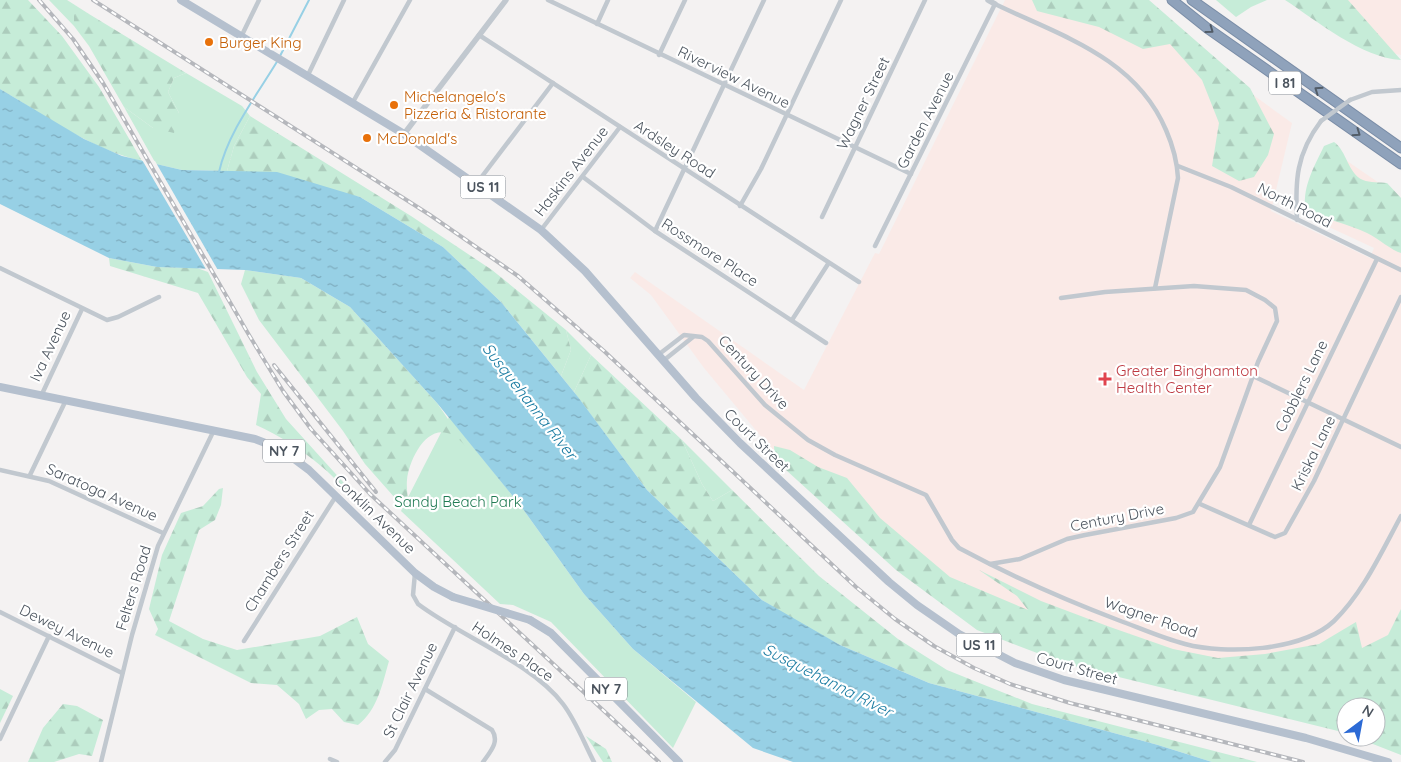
<svg xmlns="http://www.w3.org/2000/svg" width="1401" height="762" font-family="Quicksand,sans-serif">
<style>
.medical{fill:#faeae7}
.green{fill:#c6ecd8}
.forest{fill:url(#forest-firs)}
.water{fill:url(#water-ripples)}
.pier{fill:#f4f2f2}
.lines{fill:none;stroke-linecap:round;stroke-linejoin:round}
.stream{stroke:#97d0e5;stroke-width:2}
.motorway-casing{stroke:#7a8da7;stroke-width:11}
.minor{stroke:#c1c8cf;stroke-width:4.5}
.tertiary{stroke:#c1c8cf;stroke-width:5.5}
.primary{stroke:#b5c0ce;stroke-width:8}
.motorway{stroke:#8fa2bb;stroke-width:9}
.rail-casing{stroke:#b5b7bc;stroke-width:4}
.rail{stroke:#fff;stroke-width:2;stroke-dasharray:5.5;stroke-linecap:butt}
.minor-bridge{stroke:#c1c8cf;stroke-width:4.5}
.primary-bridge{stroke:#b5c0ce;stroke-width:8}
.oneway{stroke:#525c67}
.food-dot{fill:#e8710a;stroke:#fff;stroke-width:2}
.health-dot{fill:#e0444e;stroke:#fff;stroke-width:2}
.labels{text-anchor:middle;dominant-baseline:central;stroke-width:4.5;stroke-linejoin:round;paint-order:stroke}
.shield{fill:#fff;stroke:#81878e;stroke-width:1}
.shield-label{font-size:14px;font-weight:bold;fill:#4b545e}
.food-label{font-size:15px;fill:#c56008;stroke:#fff;text-anchor:start}
.street-label{font-size:15px;fill:#4b545e;stroke:#fff}
.health-label{font-size:15px;fill:#be3a42;stroke:#fff;text-anchor:start}
.park-label{font-size:15px;fill:#217b54;stroke:#fff}
.water-label{font-size:16px;font-style:italic;fill:#1a7ca2;stroke:#fff}
</style>
<defs>
<pattern id="forest-firs" width="22" height="20" patternUnits="userSpaceOnUse" patternTransform="scale(1.25)"><rect width="22" height="20" fill="#c6ecd8"/><path d="M5 1l3.5 6h-7zM16 11l3.5 6h-7z" fill="#acccbc"/></pattern>
<pattern id="water-ripples" width="26" height="14" patternUnits="userSpaceOnUse" patternTransform="scale(1.25)"><rect width="26" height="14" fill="#97d0e5"/><path d="M2 4q2-2 4 0t4 0M15 11q2-2 4 0t4 0" fill="none" stroke="#7dabbd"/></pattern>
</defs>
<rect width="100%" height="100%" fill="#f4f2f2"/>
<!-- medical -->
<g class="medical">
<polygon points="1005,0 1131,0 1217,69 1292,123 1271,211 1370,258 1374,248 1316,221 1322,170 1334,152 1401,198 1401,738 1376,707 1346,707 924,580 774,452 704,368 651,295 630,278 635,272 804,390 875,253 879,254"/>
<polygon points="1300,0 1401,0 1401,55 1385,52"/>
</g>
<!-- green -->
<g class="green">
<polygon points="49,0 67,0 89,14 74,14 74,26"/>
<polygon points="1216,0 1267,0 1251,7 1236,17"/>
<polygon points="186,73 242,106 250,116 234,146 227,171 182,170 156,164 124,107 153,128 179,113 168,92 174,78"/>
<polygon points="566,330 591,355 574,392 561,376 571,350"/>
<polygon points="449,417 520,505 584,594 633,649 696,702 673,748 551,622 513,605 500,604 401,511"/>
<polygon points="682,440 732,490 713,501 702,484"/>
</g>
<!-- forest -->
<g class="forest">
<path d="M0 0H28L62 36 99 87 142 161C90 149 46 116 0 89Z"/>
<polygon points="1032,0 1149,0 1250,88 1274,134 1268,155 1254,177 1239,181 1212,166 1219,123 1202,80 1170,44 1143,49 1099,27 1037,11"/>
<path d="M1285 0H1348L1401 60C1362 58 1317 21 1285 0Z"/>
<polygon points="79,12 89,14 186,73 174,78 168,92 179,113 174,133 153,128 124,107 89,46 74,26 74,14"/>
<polygon points="250,116 411,216 492,270 566,330 571,350 561,376 501,302 443,247 360,197 227,171 234,146"/>
<path d="M1334 142C1347 151 1348 174 1363 180 1370 183 1380 182 1387 183L1401 198V253C1392 251 1378 238 1367 233 1348 224 1326 219 1306 212 1301 189 1314 167 1324 146Z"/>
<path d="M109 258 157 267 197 268 208 272 257 372 286 419 372 514C351 501 340 481 321 466 302 450 279 435 256 425L261 394 247 377 198 293 110 266Z"/>
<path d="M245 270 301 278 350 307 437 403 470 451C465 446 459 438 452 435 427 422 409 460 407 480 406 491 409 504 410 515L365 464 343 431 259 320 241 284Z"/>
<polygon points="591,355 682,440 702,484 713,501 732,490 819,576 898,639 947,670 1032,704 1257,762 1212,762 1158,745 929,683 840,645 801,624 762,600 647,490 574,392"/>
<polygon points="774,446 790,450 818,467 847,478 880,518 950,577 1028,610 1017,596 979,570 1041,601 1110,627 1173,649 1218,658 1265,654 1319,644 1356,622 1362,648 1388,635 1401,609 1401,755 1355,737 1376,737 1376,707 1346,707 1346,733 1066,664 977,630 896,570 775,460"/>
<path d="M223 488 221 505 215 520 199 530 169 621 203 639 237 650 320 636 357 617 368 644 389 661C382 685 378 709 358 725L344 722 332 709 319 710 306 719 299 704 277 685 251 683 155 635 158 629 149 609 162 555 181 513 203 506 219 489Z"/>
<polygon points="0,689 13,696 0,723"/>
<polygon points="63,704 77,706 103,720 92,756 79,754 54,762 28,762 43,728"/>
<polygon points="586,736 606,749 612,762 603,762"/>
</g>
<!-- water -->
<polygon class="water" points="0,89 84,139 122,156 182,170 277,172 360,197 443,247 501,302 578,397 647,490 762,600 840,645 929,683 1158,745 1212,762 793,762 753,748 633,649 584,594 520,505 437,403 350,307 301,278 245,270 157,267 109,258 0,204"/>
<!-- pier -->
<polygon class="pier" points="141,158 155,161 219,272 207,271"/>
<g class="lines">
<!-- stream -->
<g class="stream">
<polyline points="280,56 309,0"/>
<path d="M219 172C228 132 257 95 278 60"/>
</g>
<defs>
<g id="motorway">
<polyline points="1172,0 1207,28 1401,164"/>
<polyline points="1192,0 1401,148"/>
</g>
</defs>
<!-- motorway casing -->
<use href="#motorway" class="motorway-casing"/>
<!-- minor -->
<g class="minor">
<polyline points="548,0 911,174"/>
<polyline points="597,24 608,0"/>
<polyline points="242,35 259,0"/>
<polyline points="479,35 859,282"/>
<polyline points="659,55 685,0"/>
<polyline points="308,75 344,0"/>
<polyline points="1350,100 1372,92 1401,90"/>
<polyline points="353,102 410,0"/>
<polyline points="1178,166 1231,187 1401,270"/>
<polyline points="583,177 655,231 826,343"/>
<polyline points="477,183 553,83"/>
<polyline points="740,206 761,169 841,0"/>
<polyline points="822,217 925,0"/>
<path d="M1297 220C1295 181 1296 154 1321 121"/>
<polyline points="541,230 620,127"/>
<polyline points="655,231 764,0"/>
<path d="M875 246 995 4C1061 36 1135 57 1166 130 1173 146 1177 160 1178 178L1155 288"/>
<polyline points="0,268 107,320 118,317 159,297"/>
<polyline points="792,320 828,264"/>
<path d="M658 355 684 335 702 337 708 341 765 405 808 440 835 455 926 495 952 540 959 548C1011 576 1063 599 1118 620 1140 628 1162 638 1185 644 1226 655 1302 651 1334 621 1363 593 1382 551 1401 516"/>
<polyline points="663,361 693,337"/>
<polyline points="1253,376 1401,447"/>
<polyline points="42,394 82,309"/>
<polyline points="0,470 49,481 163,533"/>
<polyline points="30,475 66,400"/>
<polyline points="1200,504 1275,537 1285,533 1314,481 1401,297"/>
<polyline points="1249,525 1377,259"/>
<polyline points="990,564 1020,559 1067,539 1085,535 1176,518 1193,512 1220,467 1258,362 1277,321 1275,308 1265,300 1246,290 1194,286 1105,292 1061,298"/>
<path d="M415 573 413 595 418 604C460 636 531 662 563 704 576 721 584 743 594 762"/>
<polyline points="0,612 122,673"/>
<polyline points="244,641 336,496"/>
<path d="M425 689 492 730C500 742 490 752 483 762"/>
<polyline points="0,739 49,636"/>
<polyline points="330,759 337,762"/>
<polyline points="101,762 132,635 158,546 214,430"/>
<polyline points="385,762 395,750 455,627"/>
</g>
<!-- tertiary -->
<g class="tertiary">
<polyline points="988,0 995,4"/>
<polyline points="404,134 506,0"/>
</g>
<!-- primary -->
<g class="primary">
<polyline points="181,0 404,134 541,230 585,271 696,398 740,443 889,582 917,605 959,634 1015,663 1064,680 1306,738 1388,762"/>
<polyline points="0,387 255,439 281,449 309,470 415,573 434,587 453,597"/>
<polyline points="530,620 551,633 679,762"/>
</g>
<!-- motorway -->
<use href="#motorway" class="motorway"/>
<defs>
<g id="rail">
<polyline points="39,0 73,39 103,83 249,335 283,391 311,429 370,494 659,762"/>
<polyline points="93,0 430,215 518,276 604,351 856,587 895,619 934,646 974,668 1010,684 1070,703 1303,762"/>
<polyline points="274,365 376,492"/>
</g>
</defs>
<!-- rail casing -->
<use href="#rail" class="rail-casing"/>
<!-- rail -->
<use href="#rail" class="rail"/>
<!-- minor-bridge -->
<polyline class="minor-bridge" points="1321,121 1350,100"/>
<!-- primary-bridge -->
<polyline class="primary-bridge" points="453,597 530,620"/>
</g>
<!-- one-way arrows -->
<defs><path id="oneway-chevron" d="M-2-3.5L2.5 0L-2 3.5" fill="none" stroke-width="1.6" stroke-linecap="round" stroke-linejoin="round" transform="scale(1.25)"/></defs>
<g class="oneway">
<use href="#oneway-chevron" transform="translate(1210 30) rotate(36)"/>
<use href="#oneway-chevron" transform="translate(1318 90) rotate(-145)"/>
<use href="#oneway-chevron" transform="translate(1357 133) rotate(35)"/>
</g>
<!-- markers -->
<g class="food-dot">
<circle cx="209" cy="42" r="5"/>
<circle cx="394" cy="105" r="5"/>
<circle cx="367" cy="138" r="5"/>
</g>
<path class="health-dot" d="M1102.5 371.5h5v5h5v5h-5v5h-5v-5h-5v-5h5z"/>
<g class="labels">
<!-- shield labels -->
<g class="shield">
<rect x="1269" y="71.5" width="32" height="23" rx="4"/>
<rect x="460.5" y="175.5" width="45" height="23" rx="4"/>
<rect x="263" y="439.5" width="42" height="23" rx="4"/>
<rect x="956.5" y="633.5" width="45" height="23" rx="4"/>
<rect x="585" y="677.5" width="42" height="23" rx="4"/>
</g>
<g class="shield-label">
<text x="1285" y="83">I 81</text>
<text x="483" y="187">US 11</text>
<text x="284" y="451">NY 7</text>
<text x="979" y="645">US 11</text>
<text x="606" y="689">NY 7</text>
</g>
<!-- food labels -->
<g class="food-label">
<text x="219" y="42">Burger King</text>
<text x="404" y="96">Michelangelo's<tspan x="404" dy="17">Pizzeria &amp; Ristorante</tspan></text>
<text x="377" y="138">McDonald's</text>
</g>
<!-- street labels -->
<g class="street-label">
<text transform="translate(734 77) rotate(26)">Riverview Avenue</text>
<text transform="translate(863 103) rotate(-64)">Wagner Street</text>
<text transform="translate(925 120) rotate(-63)">Garden Avenue</text>
<text transform="translate(675 149) rotate(33)">Ardsley Road</text>
<text transform="translate(571 171) rotate(-52)">Haskins Avenue</text>
<text transform="translate(1295 205) rotate(27)">North Road</text>
<text transform="translate(710 252) rotate(33)">Rossmore Place</text>
<text transform="translate(50 346) rotate(-65)">Iva Avenue</text>
<text transform="translate(754 372) rotate(47)">Century Drive</text>
<text transform="translate(1301 386) rotate(-64)">Cobblers Lane</text>
<text transform="translate(757 440) rotate(44)">Court Street</text>
<text transform="translate(1313 453) rotate(-64)">Kriska Lane</text>
<text transform="translate(102 492) rotate(24)">Saratoga Avenue</text>
<text transform="translate(375 514) rotate(44)">Conklin Avenue</text>
<text transform="translate(1117 517) rotate(-11)">Century Drive</text>
<text transform="translate(279 561) rotate(-58)">Chambers Street</text>
<text transform="translate(133 588) rotate(-73)">Felters Road</text>
<text transform="translate(1151 617) rotate(19)">Wagner Road</text>
<text transform="translate(67 631) rotate(26)">Dewey Avenue</text>
<text transform="translate(513 651) rotate(34)">Holmes Place</text>
<text transform="translate(1077 668) rotate(16)">Court Street</text>
<text transform="translate(410 690) rotate(-64)">St Clair Avenue</text>
</g>
<!-- health labels -->
<g class="health-label">
<text x="1116" y="370">Greater Binghamton<tspan x="1116" dy="17">Health Center</tspan></text>
</g>
<!-- park labels -->
<g class="park-label">
<text x="458" y="501">Sandy Beach Park</text>
</g>
<!-- water labels -->
<g class="water-label">
<text transform="translate(530 401) rotate(52)">Susquehanna River</text>
<text transform="translate(828 680) rotate(27)">Susquehanna River</text>
</g>
</g>
<!-- north arrow -->
<g transform="translate(1361 722) rotate(32)"><circle r="24" fill="#ffffff" stroke="#b7bbbf"/>
<path d="M0-4L9 19L0 12L-9 19Z" fill="#2c6ad5"/>
<text y="-8" font-size="14" font-weight="bold" text-anchor="middle" fill="#4b545e">N</text>
</g>
</svg>
